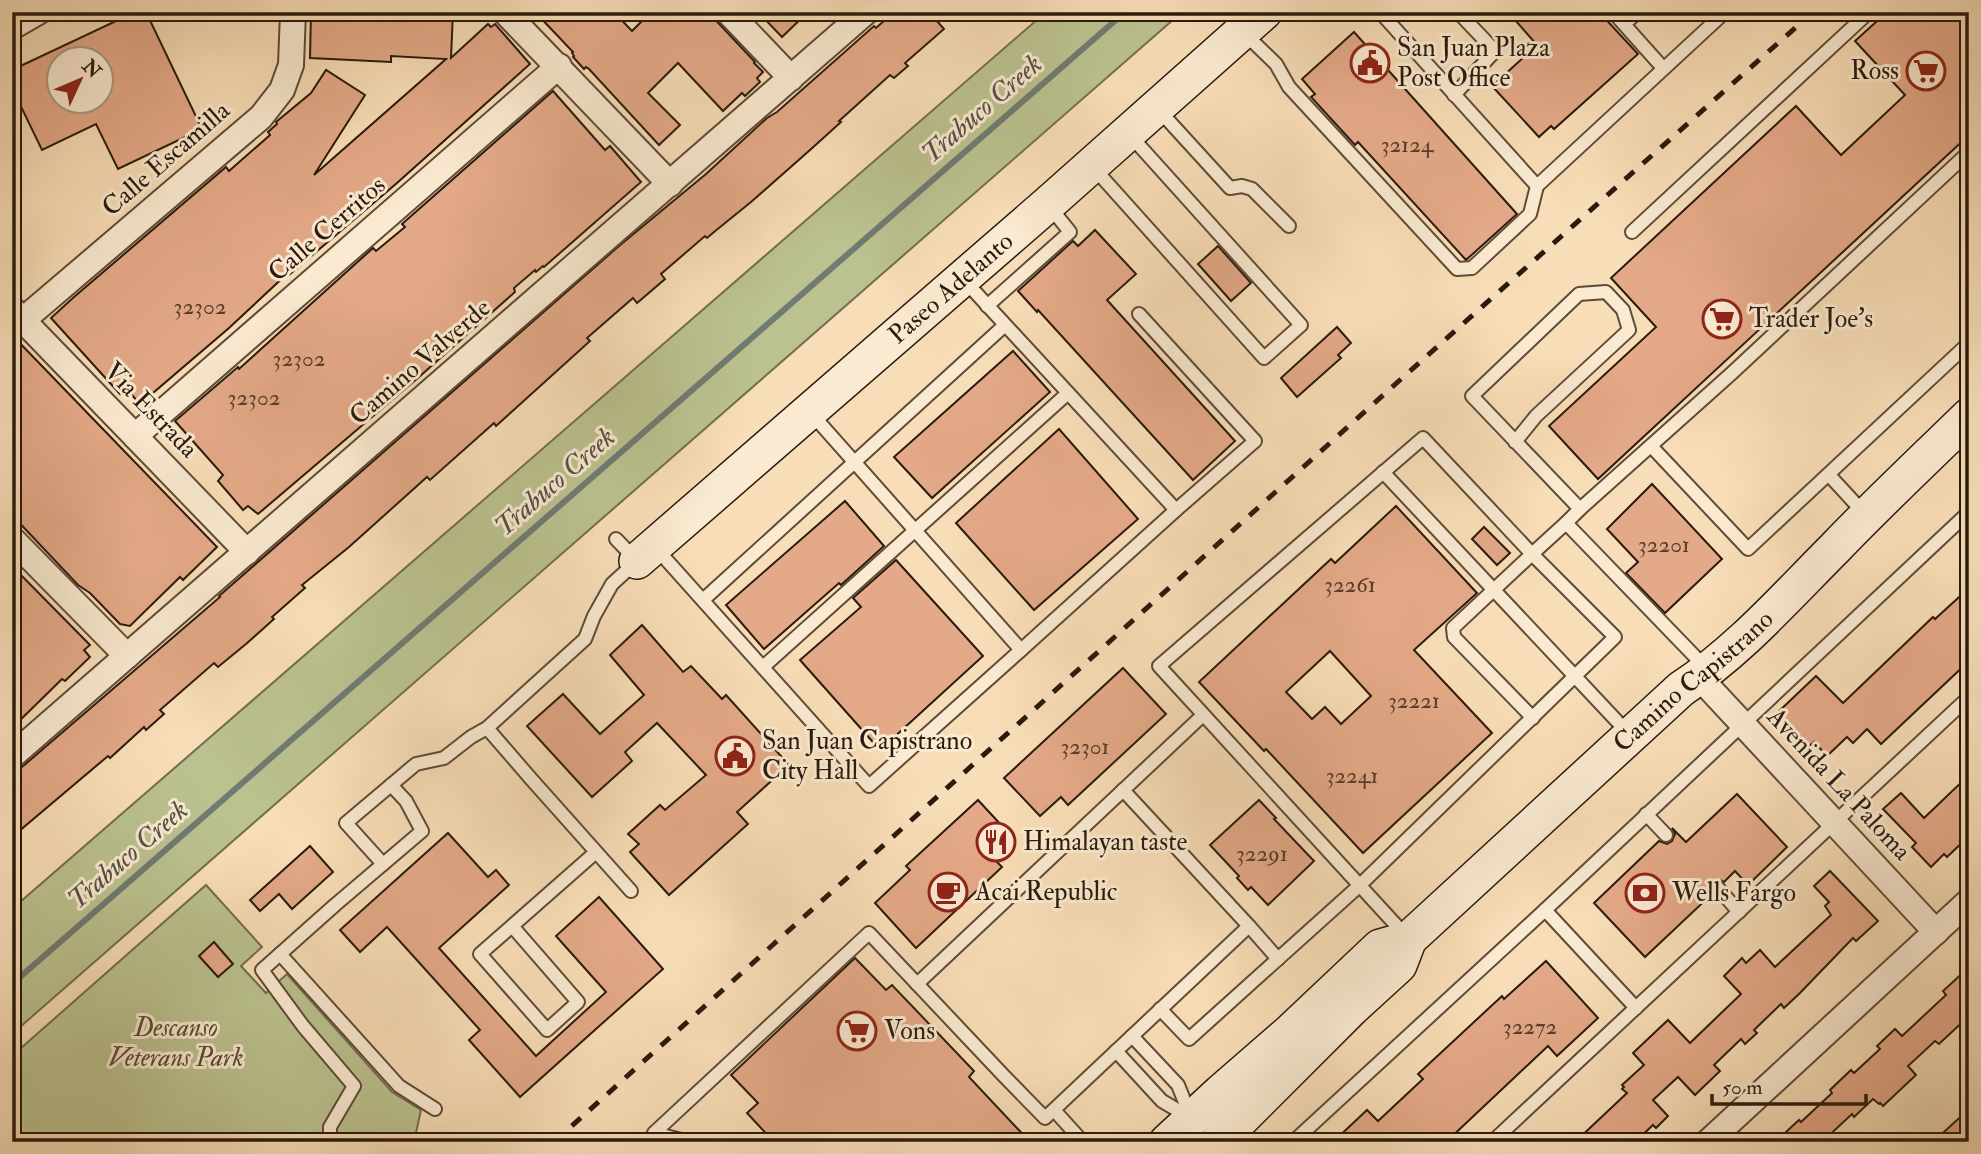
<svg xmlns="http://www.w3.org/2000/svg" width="1981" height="1154" font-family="'IM FELL Double Pica',serif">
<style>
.green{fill:#bbc290;stroke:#726e4e;stroke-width:2}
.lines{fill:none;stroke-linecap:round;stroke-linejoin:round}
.stream{stroke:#707b73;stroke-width:6}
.building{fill:#e4a988;stroke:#2a1a0c;stroke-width:2;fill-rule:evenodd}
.lane-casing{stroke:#5e4b37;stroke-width:16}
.street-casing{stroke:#5e4b37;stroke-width:28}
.secondary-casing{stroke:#2a1a0c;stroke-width:38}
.lane{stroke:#faead1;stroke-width:12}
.street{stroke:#faead1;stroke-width:24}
.secondary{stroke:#faead1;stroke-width:35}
.rail{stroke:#2a1a0c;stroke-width:5;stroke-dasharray:12 12;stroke-linecap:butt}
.labels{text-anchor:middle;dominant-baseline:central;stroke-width:6;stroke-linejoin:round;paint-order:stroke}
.number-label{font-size:23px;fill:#583e2b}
.poi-label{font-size:26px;fill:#2a1a0c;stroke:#faead1;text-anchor:start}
.street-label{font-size:26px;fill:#2a1a0c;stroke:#faead1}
.park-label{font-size:26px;font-style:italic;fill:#564c34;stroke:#faead1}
.water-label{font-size:28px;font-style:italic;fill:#535248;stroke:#faead1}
</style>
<rect width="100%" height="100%" fill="#f8deb8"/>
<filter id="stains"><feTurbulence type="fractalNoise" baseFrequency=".00286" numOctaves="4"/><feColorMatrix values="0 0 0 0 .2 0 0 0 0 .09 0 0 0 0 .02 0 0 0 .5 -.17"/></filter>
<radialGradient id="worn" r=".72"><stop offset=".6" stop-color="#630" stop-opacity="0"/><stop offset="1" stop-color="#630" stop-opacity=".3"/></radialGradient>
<!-- green -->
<g class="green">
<polygon points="1046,12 1182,12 12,1034 12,909"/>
<polygon points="206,885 262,947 241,966 266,993 287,974 392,1092 421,1110 414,1142 12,1142 12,1056"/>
</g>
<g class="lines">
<!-- stream -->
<polyline class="stream" points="12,984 1125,12"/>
</g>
<!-- building -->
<g class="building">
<path d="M135 12H146L202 129 118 169 96 124 42 150 12 88V70ZM60 60H102V102H60Z"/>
<polygon points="311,12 453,12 451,58 488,24 491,27 495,24 530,64 397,183 289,275 288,273 229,328 140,404 131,394 129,396 124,390 120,394 51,318 74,297 226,167 229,171 270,135 268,132 277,124 276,122 311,93 326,70 365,95 314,175 446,59 391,56 391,62 310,58"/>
<polygon points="535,12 614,12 632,31 651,12 708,12 755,62 754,63 763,72 757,78 760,82 745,96 742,93 723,111 678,63 648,93 680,125 659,145 589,69 586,67 584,69 573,57 574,56 572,53 573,52"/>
<polygon points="758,12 808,12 782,37"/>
<polygon points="894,12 929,12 944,29 905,63 908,66 894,78 890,75 839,121 841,122 810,150 751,202 714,232 707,238 705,236 661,274 665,279 637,303 633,298 587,338 590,341 496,426 494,423 430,480 427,477 349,547 302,585 305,588 272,617 274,619 246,644 218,667 214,663 160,710 164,714 146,730 144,727 110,758 108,756 12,837 12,771 22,767 220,597 219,596 619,246 706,174 767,118 777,112 874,26 876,28"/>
<polygon points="1508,12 1599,12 1638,54 1554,129 1551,126 1539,137 1492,86 1537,45"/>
<polygon points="1887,12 1969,12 1969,135 1598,479 1549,426 1656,327 1611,278 1796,106 1841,155 1905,95 1855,41"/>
<polygon points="1354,32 1517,214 1466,260 1358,142 1355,145 1311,97 1315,94 1302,79"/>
<polygon points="553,91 605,150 610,146 641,182 544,267 543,266 536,272 535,270 514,288 515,292 419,377 258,514 248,506 243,510 218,481 223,475 175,421 238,367 239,369 373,248 376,251 405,227 402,224"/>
<polygon points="1095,230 1136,274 1107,300 1235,441 1193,480 1038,310 1037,312 1018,291 1073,241 1078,246"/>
<polygon points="1218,246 1251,283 1231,301 1198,264"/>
<polygon points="1337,327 1351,343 1338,355 1341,358 1297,397 1281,378"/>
<polygon points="12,335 217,547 183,580 180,577 130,626 120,624 90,593 78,585 12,515"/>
<polygon points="1013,351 1050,392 932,498 894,457"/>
<polygon points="1059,429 1138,519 1034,610 956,523"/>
<polygon points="1652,484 1722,559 1665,613 1626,573 1638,562 1607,529"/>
<polygon points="845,501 884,546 841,585 839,583 764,649 726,605"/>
<path d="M1396 506 1477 593 1414 650 1492 733 1363 853 1266 749 1264 751 1199 682 1331 559 1335 563ZM1330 651 1371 696 1341 724 1325 707 1312 719 1286 692Z"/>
<polygon points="1484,527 1510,553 1497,565 1472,539"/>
<polygon points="896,560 983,656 880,750 800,660 861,607 853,598"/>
<polygon points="12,566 90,645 84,650 90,657 65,681 62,679 12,728"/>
<polygon points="1969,588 1969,661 1881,744 1867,729 1853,743 1847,737 1827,756 1814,742 1807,748 1775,715 1816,676 1843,703 1933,617 1935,619"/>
<polygon points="642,625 683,672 691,666 722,699 726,695 789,765 737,812 748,824 669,895 630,852 639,844 628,834 660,805 665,810 706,775 657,723 625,752 632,761 592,797 527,726 563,694 600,734 644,695 610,655"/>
<polygon points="1123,668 1166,714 1068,805 1061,797 1040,816 1004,778"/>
<polygon points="1969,775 1969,836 1947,857 1944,854 1931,867 1912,847 1916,843 1883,809 1901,793 1924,818"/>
<polygon points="1737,794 1787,847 1748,885 1735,871 1724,882 1720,880 1713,881 1710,886 1712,894 1645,957 1594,903 1659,841 1667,844 1672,841 1675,834 1672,828 1686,842"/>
<polygon points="978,800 1015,840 994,859 1002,867 916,948 875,903 910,870 906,866"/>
<polygon points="1259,800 1276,818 1274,819 1314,861 1268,905 1251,887 1248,890 1237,878 1239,876 1210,845"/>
<polygon points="448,833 488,877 496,870 509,885 439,948 536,1056 606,992 556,936 599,897 663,969 520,1097 469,1040 480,1030 387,927 360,952 340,930"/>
<polygon points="310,846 333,872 292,909 279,894 260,911 250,900"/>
<polygon points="1830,871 1878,921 1856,941 1853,938 1800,993 1784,1008 1781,1004 1754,1030 1757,1033 1745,1044 1741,1039 1714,1065 1720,1071 1695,1095 1678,1077 1653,1100 1668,1116 1656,1128 1653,1125 1635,1142 1575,1142 1627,1093 1622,1089 1624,1087 1622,1085 1644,1065 1633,1053 1668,1020 1690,1043 1741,994 1724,976 1742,958 1746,963 1760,950 1775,967 1831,915 1825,906 1829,902 1814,886"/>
<polygon points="214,942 233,964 218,977 199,956"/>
<polygon points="855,958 886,990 892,985 974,1071 969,1077 1030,1142 774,1142 747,1113 758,1103 731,1075"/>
<polygon points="1546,961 1598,1018 1557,1056 1548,1046 1446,1142 1333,1142 1367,1110 1378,1121 1423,1079 1418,1074 1502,996 1504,999"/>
<polygon points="1969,967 1969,1016 1939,1044 1935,1041 1908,1066 1916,1075 1883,1106 1880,1103 1879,1104 1873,1099 1854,1117 1852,1114 1822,1142 1796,1142 1786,1132 1799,1120 1801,1122 1832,1093 1830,1090 1851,1070 1854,1073 1880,1049 1877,1046 1895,1029 1902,1036 1946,995 1943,991"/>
<polygon points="1969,1109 1969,1142 1933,1142"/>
</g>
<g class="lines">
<defs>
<g id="lane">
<polyline points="1380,12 1537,186"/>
<polyline points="1613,12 1663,68"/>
<polyline points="1624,24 1638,12"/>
<polyline points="1243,32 1276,64 1289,87 1457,269 1472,268 1530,214 1537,186 1725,12"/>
<polyline points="1454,95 1495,51 1458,12"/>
<polyline points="1157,108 1230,188 1242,186 1252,189 1289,226"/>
<polyline points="1092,166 1264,358 1301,325 1128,133"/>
<polyline points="1632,232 1869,12"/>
<polyline points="964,280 1176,510 1021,650"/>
<polyline points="987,306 1070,232 1050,207"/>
<polyline points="1139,314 1255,441 1176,510"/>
<polyline points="1515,442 1536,416 1629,330 1623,310 1606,292 1579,294 1472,396 1580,509 1732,373 1969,152"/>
<polyline points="1651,446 1748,549 1969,343"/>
<polyline points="1383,472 1630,735"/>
<polyline points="1829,475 1864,513"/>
<polyline points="1580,509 1566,523 1706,668"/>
<polyline points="654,546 869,786 1021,650 810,412"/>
<polyline points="703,600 1005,325"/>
<polyline points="763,667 1068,393"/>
<polyline points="487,728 532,780 631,891"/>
<polyline points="391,785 406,801 422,831 335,905 280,954 399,1086 435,1109"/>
<polyline points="1646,814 1666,835"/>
<polyline points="383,864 346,823 416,764 444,758 471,737 487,728 585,639 594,616 612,584 637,561 616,539"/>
<polyline points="1718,888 1739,912"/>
<polyline points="1545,910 1636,1008"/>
<polyline points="512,926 480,954 547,1030 578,1002 512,926 596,852"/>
<polyline points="1249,926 1278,959"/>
<polyline points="1406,936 1159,666 1423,438 1532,554 1453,628 1454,637 1533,718"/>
<polyline points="280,954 262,970 303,1026 354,1086 330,1127 330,1142"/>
<polyline points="917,984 1203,715"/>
<polyline points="1160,1009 1189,1039 1359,886 1615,637 1532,554 1566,523"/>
<polyline points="1132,1036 1178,1085 1190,1115"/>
<polyline points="1116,1051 1162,1101 1191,1118"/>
<polyline points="1054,1110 1083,1142"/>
<polyline points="689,1142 654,1133 869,933 1004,1076 1045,1118 1249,926 1123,790"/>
<polyline points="1293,1142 1545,910 1969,512"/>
<polyline points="1492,1142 1969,697"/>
</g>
<g id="street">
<polyline points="505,12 670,184"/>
<polyline points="728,12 791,78"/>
<polyline points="12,27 38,12"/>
<polyline points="13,310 247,552"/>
<polyline points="23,320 261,117 282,90 291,65 293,12"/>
<polyline points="135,436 559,66"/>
<polyline points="12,539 127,656"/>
<polyline points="1699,677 1936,932"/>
<polyline points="12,756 866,12"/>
<polyline points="1708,1142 1969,901"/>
</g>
<g id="secondary">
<path id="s1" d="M637 561 1048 204 1264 12"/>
<polyline points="1167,1142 1221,1092 1289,1033 1380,947 1409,939"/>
<path id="s2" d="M1218 1142 1352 1008 1399 965 1409 939 1681 689C1739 651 1786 597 1835 548 1878 503 1924 460 1969 416"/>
</g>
</defs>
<!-- lane casing -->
<use href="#lane" class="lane-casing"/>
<!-- street casing -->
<use href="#street" class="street-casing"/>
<!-- secondary casing -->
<use href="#secondary" class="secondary-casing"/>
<!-- lane -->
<use href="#lane" class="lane"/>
<!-- street -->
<use href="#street" class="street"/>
<!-- secondary -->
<use href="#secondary" class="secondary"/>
<!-- rail -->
<polyline class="rail" points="554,1142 1401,379 1813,12"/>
</g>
<!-- icons -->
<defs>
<symbol id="civic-ring" viewBox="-11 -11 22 22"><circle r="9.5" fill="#faead1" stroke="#8f2418" stroke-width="1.5"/><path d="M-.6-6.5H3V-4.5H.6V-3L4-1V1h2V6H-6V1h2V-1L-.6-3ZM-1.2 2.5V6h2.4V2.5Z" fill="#8f2418"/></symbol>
<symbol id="supermarket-ring" viewBox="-11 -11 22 22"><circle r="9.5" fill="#faead1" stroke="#8f2418" stroke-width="1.5"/><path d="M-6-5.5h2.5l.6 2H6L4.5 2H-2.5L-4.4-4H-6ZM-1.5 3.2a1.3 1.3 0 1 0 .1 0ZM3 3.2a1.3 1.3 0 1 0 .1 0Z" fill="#8f2418"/></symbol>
<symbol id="restaurant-ring" viewBox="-11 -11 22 22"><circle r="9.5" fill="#faead1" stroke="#8f2418" stroke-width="1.5"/><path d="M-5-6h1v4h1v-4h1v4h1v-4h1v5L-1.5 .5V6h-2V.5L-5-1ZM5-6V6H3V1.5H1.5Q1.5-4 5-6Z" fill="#8f2418"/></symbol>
<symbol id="cafe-ring" viewBox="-11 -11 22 22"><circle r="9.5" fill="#faead1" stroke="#8f2418" stroke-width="1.5"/><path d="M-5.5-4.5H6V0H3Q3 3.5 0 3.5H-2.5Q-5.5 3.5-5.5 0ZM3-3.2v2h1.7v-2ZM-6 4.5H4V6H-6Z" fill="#8f2418"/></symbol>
<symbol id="bank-ring" viewBox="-11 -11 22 22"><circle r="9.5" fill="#faead1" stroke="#8f2418" stroke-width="1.5"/><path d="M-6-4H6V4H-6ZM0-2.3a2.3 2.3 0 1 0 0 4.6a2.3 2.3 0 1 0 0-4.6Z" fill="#8f2418"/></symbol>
</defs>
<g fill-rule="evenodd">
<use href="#civic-ring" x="1348" y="41" width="44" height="44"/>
<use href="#supermarket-ring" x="1904" y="49" width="44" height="44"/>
<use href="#supermarket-ring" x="1700" y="297" width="44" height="44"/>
<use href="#civic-ring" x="713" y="734" width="44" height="44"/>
<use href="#restaurant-ring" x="974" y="820" width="44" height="44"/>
<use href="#cafe-ring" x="926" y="870" width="44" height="44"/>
<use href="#bank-ring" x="1623" y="871" width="44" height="44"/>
<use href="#supermarket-ring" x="835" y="1009" width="44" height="44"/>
</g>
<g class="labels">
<!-- number labels -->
<g class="number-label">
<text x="1407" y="144">32124</text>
<text x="200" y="306">32302</text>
<text x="299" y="358">32302</text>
<text x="254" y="397">32302</text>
<text x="1664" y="544">32201</text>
<text x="1350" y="584">32261</text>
<text x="1414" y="700">32221</text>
<text x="1085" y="746">32301</text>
<text x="1352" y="775">32241</text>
<text x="1262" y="853">32291</text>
<text x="1530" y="1026">32272</text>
</g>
<!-- poi labels -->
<g class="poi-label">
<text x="1397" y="48">San Juan Plaza<tspan x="1397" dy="30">Post Office</tspan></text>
<text x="1899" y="71" text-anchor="end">Ross</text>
<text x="1749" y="319">Trader Joe's</text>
<text x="762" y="741">San Juan Capistrano<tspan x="762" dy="30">City Hall</tspan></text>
<text x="1023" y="842">Himalayan taste</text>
<text x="975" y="892">Acai Republic</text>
<text x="1672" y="893">Wells Fargo</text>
<text x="884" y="1031">Vons</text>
</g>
<!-- street labels -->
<g class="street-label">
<text transform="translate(166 159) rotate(-41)">Calle Escamilla</text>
<text transform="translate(327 229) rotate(-41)">Calle Cerritos</text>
<text stroke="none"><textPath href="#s1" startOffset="416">Paseo Adelanto</textPath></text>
<text transform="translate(420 362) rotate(-41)">Camino Valverde</text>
<text transform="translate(151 410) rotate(46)">Via Estrada</text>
<text stroke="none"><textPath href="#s2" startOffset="665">Camino Capistrano</textPath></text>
<text transform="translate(1839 784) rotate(47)">Avenida La Paloma</text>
</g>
<!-- park labels -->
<g class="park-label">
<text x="176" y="1028">Descanso<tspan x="176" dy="30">Veterans Park</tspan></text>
</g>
<!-- water labels -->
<g class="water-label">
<text transform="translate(982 109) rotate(-41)">Trabuco Creek</text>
<text transform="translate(555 482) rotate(-41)">Trabuco Creek</text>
<text transform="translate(128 855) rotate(-41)">Trabuco Creek</text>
</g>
</g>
<!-- margin -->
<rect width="1981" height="1154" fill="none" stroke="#f8deb8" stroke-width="42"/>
<rect x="14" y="14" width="1953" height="1126" fill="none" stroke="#2a1a0c" stroke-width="3.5"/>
<rect x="21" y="21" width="1939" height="1112" fill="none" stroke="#2a1a0c" stroke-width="2"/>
<!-- north arrow -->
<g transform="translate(80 80) rotate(46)"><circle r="33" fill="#faead1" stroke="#a79782" stroke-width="2"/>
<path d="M0-5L12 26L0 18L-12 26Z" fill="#8f2418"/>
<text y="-10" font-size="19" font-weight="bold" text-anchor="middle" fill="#2a1a0c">N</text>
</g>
<!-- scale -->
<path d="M1712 1094v10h154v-10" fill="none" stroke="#2a1a0c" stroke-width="3.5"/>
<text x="1722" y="1094" font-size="21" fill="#2a1a0c" stroke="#faead1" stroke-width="5" paint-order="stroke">50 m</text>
<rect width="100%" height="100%" filter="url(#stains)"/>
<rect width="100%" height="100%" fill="url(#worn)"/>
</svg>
